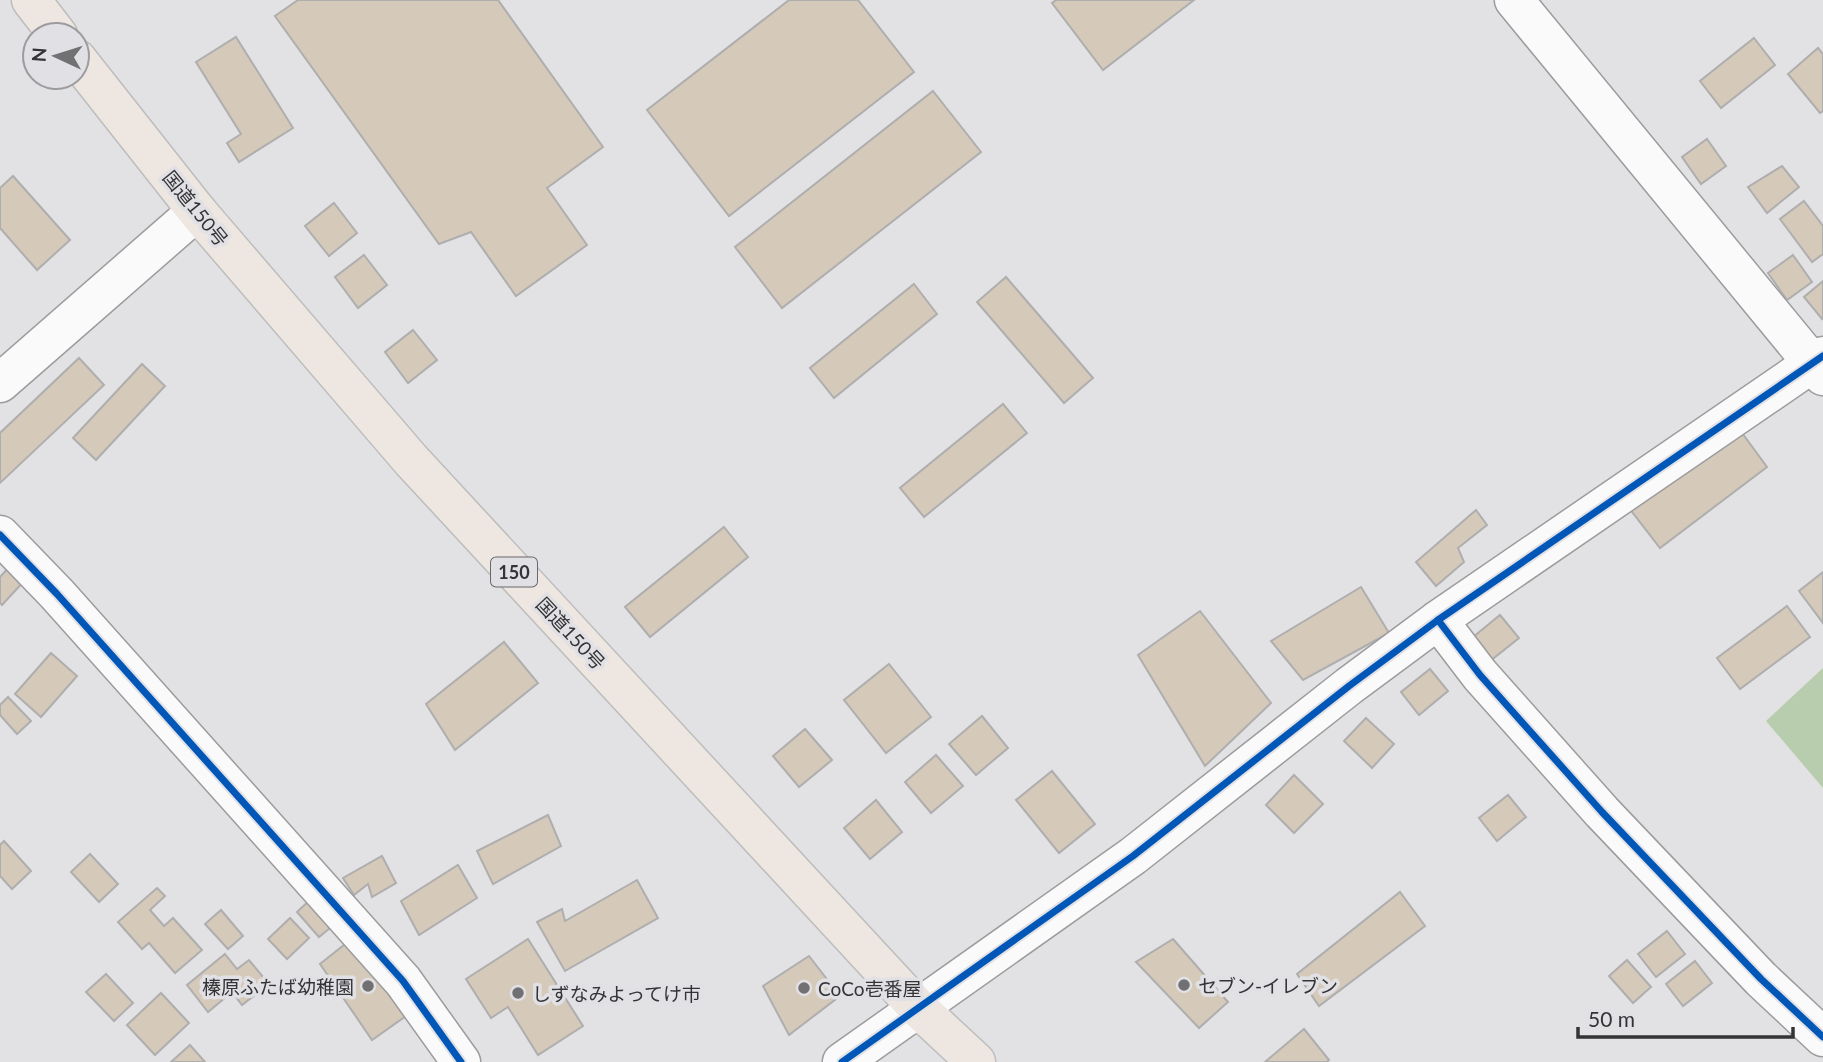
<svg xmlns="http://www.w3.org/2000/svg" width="1823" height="1062" font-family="Lato,'Noto Sans JP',sans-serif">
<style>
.green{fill:#b8cdae}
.building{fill:#d5c9b9;stroke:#afaeaf;stroke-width:2}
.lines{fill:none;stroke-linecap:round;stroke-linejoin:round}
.minor-casing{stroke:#9c9b9d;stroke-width:41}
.highway-casing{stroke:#bdbdbd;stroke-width:41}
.minor{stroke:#fbfafb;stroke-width:38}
.highway{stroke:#eee7e1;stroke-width:38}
.cycleway-casing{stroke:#e1e0e4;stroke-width:11}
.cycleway{stroke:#0057b8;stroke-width:7}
.poi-dot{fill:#717072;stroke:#e1e0e4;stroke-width:2.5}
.labels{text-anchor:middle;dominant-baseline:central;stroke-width:7;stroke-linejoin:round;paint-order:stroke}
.shield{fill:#e1e0e4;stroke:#68676a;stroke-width:2}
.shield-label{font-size:18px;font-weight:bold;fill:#343335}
.street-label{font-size:19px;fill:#343335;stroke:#e1e0e4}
.poi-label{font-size:19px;fill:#343335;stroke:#e1e0e4;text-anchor:start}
</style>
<rect width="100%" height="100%" fill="#e2e1e3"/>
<!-- green -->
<polygon class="green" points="1823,668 1823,788 1766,721"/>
<!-- building -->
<g class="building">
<polygon points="298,0 498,0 603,147 547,188 587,245 516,296 471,232 439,244 275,16"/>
<polygon points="789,0 858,0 914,72 729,216 647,110"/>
<polygon points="1056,0 1194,0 1103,70 1052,3"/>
<polygon points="236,37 293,128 239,162 227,143 241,134 196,62"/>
<polygon points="1754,38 1775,65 1721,108 1700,81"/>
<polygon points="1818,48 1823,54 1823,111 1820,113 1788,74"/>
<polygon points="933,91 981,152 782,308 735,247"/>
<polygon points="1707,139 1726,166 1701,184 1682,157"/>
<polygon points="1782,166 1799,187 1767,213 1748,187"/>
<polygon points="13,176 70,240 37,270 0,228 0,188"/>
<polygon points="1804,201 1823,226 1823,254 1812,262 1780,219"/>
<polygon points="334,203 357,233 329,256 305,226"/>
<polygon points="364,255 387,285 358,308 335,277"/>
<polygon points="1793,255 1812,282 1787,300 1768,273"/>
<polygon points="1006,277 1093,378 1064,403 977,302"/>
<polygon points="1823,281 1823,318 1822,319 1804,297"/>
<polygon points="914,284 937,314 834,398 810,368"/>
<polygon points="413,330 437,360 408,383 385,352"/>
<polygon points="79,358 104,385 0,483 0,433"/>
<polygon points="142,364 165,386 96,460 73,438"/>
<polygon points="1003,404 1027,433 924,517 900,488"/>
<polygon points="1737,426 1767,467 1660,548 1629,508"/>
<polygon points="1476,510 1487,525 1458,548 1464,562 1436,586 1416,562"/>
<polygon points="724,527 748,557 650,637 625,607"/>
<polygon points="11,565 26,579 2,605 0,603 0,577"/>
<polygon points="1823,572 1823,623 1799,591"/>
<polygon points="1361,587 1389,633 1303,680 1271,641"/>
<polygon points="1787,606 1810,637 1740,689 1717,658"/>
<polygon points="1200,611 1271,703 1205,766 1138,655"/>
<polygon points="1500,615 1519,638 1490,661 1472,638"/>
<polygon points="504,642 538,683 455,750 426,704"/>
<polygon points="51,653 77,676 41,717 15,694"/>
<polygon points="889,664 931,717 886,753 844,700"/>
<polygon points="1430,669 1448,691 1419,715 1401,692"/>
<polygon points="8,697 31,721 17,734 0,715 0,705"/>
<polygon points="982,716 1008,748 976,775 949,744"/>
<polygon points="1366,718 1394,744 1372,768 1344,741"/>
<polygon points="805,729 832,760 799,787 773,756"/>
<polygon points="936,755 963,786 931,813 905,782"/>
<polygon points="1052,771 1095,824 1059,853 1016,800"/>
<polygon points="1294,775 1323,804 1294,833 1266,805"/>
<polygon points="1508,795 1526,817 1497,841 1479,818"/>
<polygon points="876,800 902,832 870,859 844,828"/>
<polygon points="548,815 561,846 493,884 477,851"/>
<polygon points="4,841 31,871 12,889 0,876 0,845"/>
<polygon points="90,854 118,884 99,902 71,872"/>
<polygon points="382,856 396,883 372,897 368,884 354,895 343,878"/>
<polygon points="458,865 477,898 419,935 401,901"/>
<polygon points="637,880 658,918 565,971 537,922 562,909 565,921"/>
<polygon points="157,888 165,896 150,910 164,926 173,918 202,950 175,973 149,943 142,949 118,922"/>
<polygon points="1400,892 1425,926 1319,1006 1297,974"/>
<polygon points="312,898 335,924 319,937 297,912"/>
<polygon points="221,910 243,936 228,949 205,924"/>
<polygon points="290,918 309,938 287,959 268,939"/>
<polygon points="1667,931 1685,954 1656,977 1638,954"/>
<polygon points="528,939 583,1026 538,1055 508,1007 491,1018 466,979"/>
<polygon points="1173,939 1228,1002 1199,1028 1136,962"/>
<polygon points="349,941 406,1016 372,1040 320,964"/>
<polygon points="225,954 237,969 249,960 269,984 242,1005 232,992 208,1012 187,985"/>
<polygon points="809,956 840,996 789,1035 763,986"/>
<polygon points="1627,960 1651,987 1633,1003 1609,976"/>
<polygon points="1695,961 1712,983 1683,1006 1666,984"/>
<polygon points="106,974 133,1003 114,1021 86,992"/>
<polygon points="161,993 189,1023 155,1055 127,1025"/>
<polygon points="1304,1029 1329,1060 1327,1062 1265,1062"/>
<polygon points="190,1045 205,1062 171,1062"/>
</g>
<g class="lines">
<defs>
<g id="minor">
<polyline points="1514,0 1823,376"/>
<polyline points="0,383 197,211"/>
<polyline points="0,535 57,594 403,981 461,1062"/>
<polyline points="1438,620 1480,675 1602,812 1761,979 1823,1037"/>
<polyline points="842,1062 1133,856 1349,686 1438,620 1823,356"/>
</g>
<g id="highway">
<polyline points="31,0 58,35"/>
<polyline points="77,59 197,211 411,460 918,1008 976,1062"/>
</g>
</defs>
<!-- minor casing -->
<use href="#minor" class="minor-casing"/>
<!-- highway casing -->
<use href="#highway" class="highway-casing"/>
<!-- minor -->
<use href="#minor" class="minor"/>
<!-- highway -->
<use href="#highway" class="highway"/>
<defs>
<g id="cycleway">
<polyline points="0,535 57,594 403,981 461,1062"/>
<polyline points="1438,620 1480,675 1602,812 1761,979 1823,1037"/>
<polyline points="842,1062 1133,856 1349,686 1438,620 1823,356"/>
</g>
</defs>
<!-- cycleway casing -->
<use href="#cycleway" class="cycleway-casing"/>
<!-- cycleway -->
<use href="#cycleway" class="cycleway"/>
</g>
<!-- markers -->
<g class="poi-dot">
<circle cx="1184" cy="985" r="7"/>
<circle cx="368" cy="986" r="7"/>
<circle cx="804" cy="988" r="7"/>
<circle cx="518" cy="993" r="7"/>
</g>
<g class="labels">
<!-- shield labels -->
<rect class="shield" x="491" y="557.5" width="46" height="29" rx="5"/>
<g class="shield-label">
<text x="514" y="572">150</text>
</g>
<!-- street labels -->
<g class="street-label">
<text transform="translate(196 208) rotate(51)">国道150号</text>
<text transform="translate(571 633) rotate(47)">国道150号</text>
</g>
<!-- poi labels -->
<g class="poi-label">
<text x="1198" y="985">セブン-イレブン</text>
<text x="354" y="986" text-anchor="end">榛原ふたば幼稚園</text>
<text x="818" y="988">CoCo壱番屋</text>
<text x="532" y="993">しずなみよってけ市</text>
</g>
</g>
<!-- north arrow -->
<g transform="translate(56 56) rotate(274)"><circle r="33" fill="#e1e0e4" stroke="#9c9b9e" stroke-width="2"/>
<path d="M0-5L12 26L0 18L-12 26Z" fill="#717072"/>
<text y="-10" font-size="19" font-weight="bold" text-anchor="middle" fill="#343335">N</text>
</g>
<!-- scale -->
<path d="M1578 1027v10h215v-10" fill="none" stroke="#343335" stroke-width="3.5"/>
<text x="1588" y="1027" font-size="21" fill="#343335" stroke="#e1e0e4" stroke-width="5" paint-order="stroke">50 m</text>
</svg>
